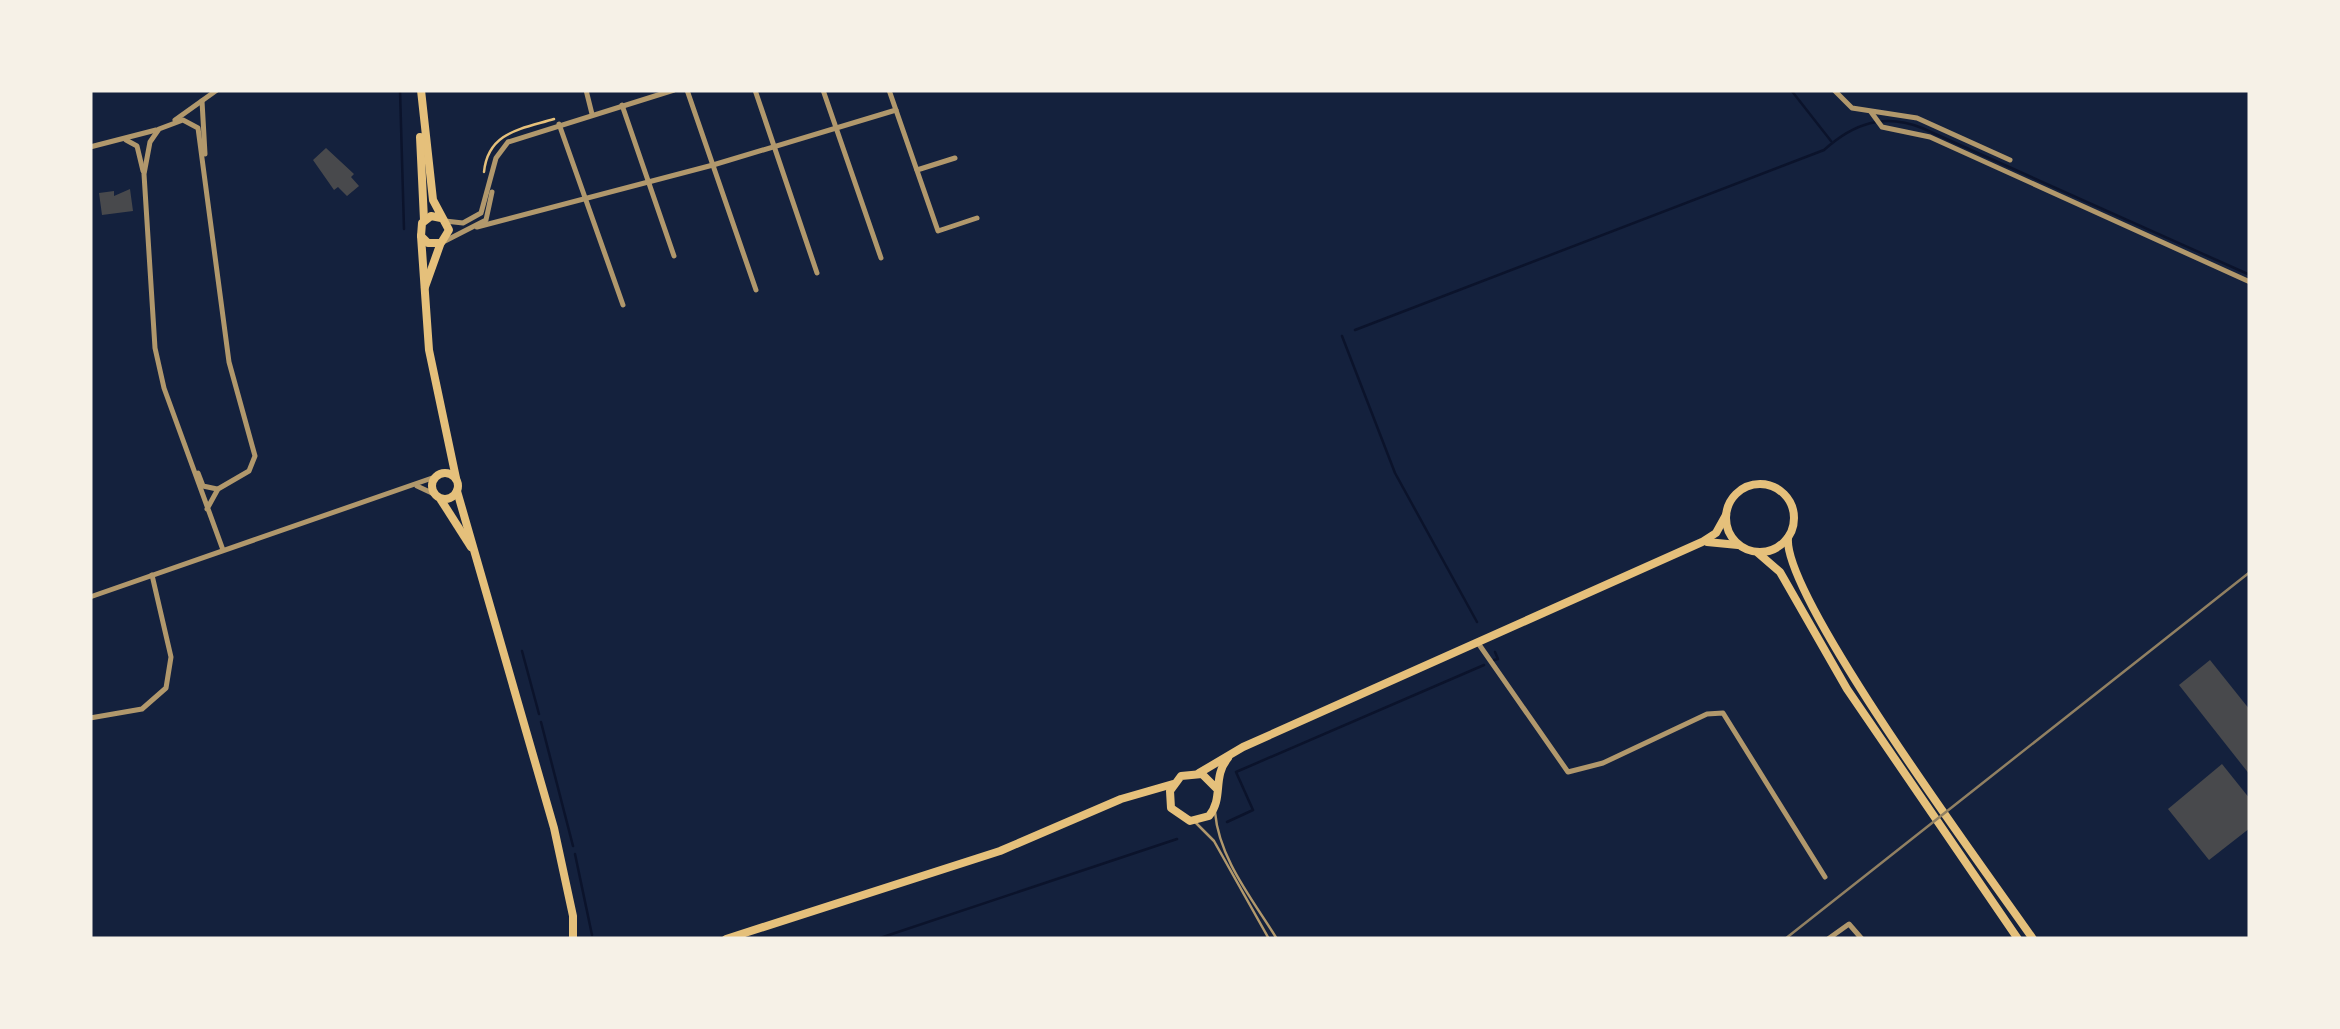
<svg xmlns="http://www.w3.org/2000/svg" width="2340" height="1029" font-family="Rubik,sans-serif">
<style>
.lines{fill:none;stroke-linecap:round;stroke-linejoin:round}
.stream{stroke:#0b132b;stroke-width:2.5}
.building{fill:#48494c}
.path{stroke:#e5c07b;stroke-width:2.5}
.service{stroke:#b1986c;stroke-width:2.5}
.minor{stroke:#b1986c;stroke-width:5}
.primary{stroke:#e5c07b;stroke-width:8}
.rail{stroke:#918062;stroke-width:2.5}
</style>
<rect width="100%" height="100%" fill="#14213d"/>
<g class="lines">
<!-- stream -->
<g class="stream">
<polyline points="400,90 404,229"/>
<polyline points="1791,90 1831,141"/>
<path d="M1355 330 1824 150C1854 123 1884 113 1922 128L2250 275"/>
<polyline points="1342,336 1395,473 1477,622"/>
<polyline points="522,651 539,714"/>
<polyline points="1494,660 1498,659 1495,652"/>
<polyline points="541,722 573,846"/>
<polyline points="1227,822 1253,810 1236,772 1484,665"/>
<polyline points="575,854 592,935"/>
<polyline points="877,939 1177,839"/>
</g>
</g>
<!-- building -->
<g class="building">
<polygon points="326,148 354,174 351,177 359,186 347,196 338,187 334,190 313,160"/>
<polygon points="130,189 133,211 102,215 99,193 114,191 114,196"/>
<polygon points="2210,660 2250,710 2250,775 2179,685"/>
<polygon points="2222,764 2250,799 2250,828 2209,860 2168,809"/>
</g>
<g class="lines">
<!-- path -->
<path class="path" d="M484 172C488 132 521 129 554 119"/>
<!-- service -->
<g class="service">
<path d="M1215 812C1219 859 1253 900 1277 939"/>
<polyline points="1195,822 1214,841 1269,939"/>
</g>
<!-- minor -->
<g class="minor">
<polyline points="586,90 592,114"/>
<polyline points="687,90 756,290"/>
<polyline points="755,90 817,273"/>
<polyline points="823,90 881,258"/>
<polyline points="889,90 938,231 977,218"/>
<polyline points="1834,90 1852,108 1917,118 2010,160"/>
<polyline points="202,101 205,154"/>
<polyline points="622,105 674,256"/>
<polyline points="1871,112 1882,127 1930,137 2250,282"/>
<polyline points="175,120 217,90"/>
<polyline points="559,124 623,305"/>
<polyline points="126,140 137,146 143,171"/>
<polyline points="90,147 156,130"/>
<polyline points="917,170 955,158"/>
<polyline points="445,221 463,223 481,213 496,158 508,142 674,90"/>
<polyline points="477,227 713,165 896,110"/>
<polyline points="445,241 486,220 492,192"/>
<polyline points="198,473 203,486 217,489"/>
<polyline points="417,486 434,494"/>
<polyline points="207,509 218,489 249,471 255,456 229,362 198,128 183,120 159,129 150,142 144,174 155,348 164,388 223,550"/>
<polyline points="90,597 435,477"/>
<polyline points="1478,643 1568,772 1603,763 1707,714 1723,713 1825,877"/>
<polyline points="90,718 142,709 166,688 171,657 152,575"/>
<polyline points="1828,939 1849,924 1862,939"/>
</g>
<!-- primary -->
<g class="primary">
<polyline points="421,90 433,200 449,230 441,243 428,243 421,236 422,223 431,216 441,218"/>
<polyline points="420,137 424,220"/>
<polyline points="421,236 429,350 456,478"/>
<polyline points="425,287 440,245"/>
<circle cx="445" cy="486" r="13"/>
<circle cx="1760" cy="518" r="34"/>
<polyline points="457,491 554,828 573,916 573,939"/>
<polyline points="441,500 471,547"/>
<path d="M1788 538C1783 598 1988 874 2033 939"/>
<polyline points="1707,542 1738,545"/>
<polyline points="1758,553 1780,572 1847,689 2018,939"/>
<polyline points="1199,773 1243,747 1702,542 1716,533 1726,515"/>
<path d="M1216 788 1202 774 1181 776 1170 791 1171 808 1190 821 1209 816C1224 798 1212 777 1228 758"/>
<polyline points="726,939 1000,851 1121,799 1173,784"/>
</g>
<!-- rail -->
<polyline class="rail" points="1785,939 2250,572"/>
</g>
<!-- border -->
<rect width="2340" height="1029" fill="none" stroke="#f6f1e7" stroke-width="185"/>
</svg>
